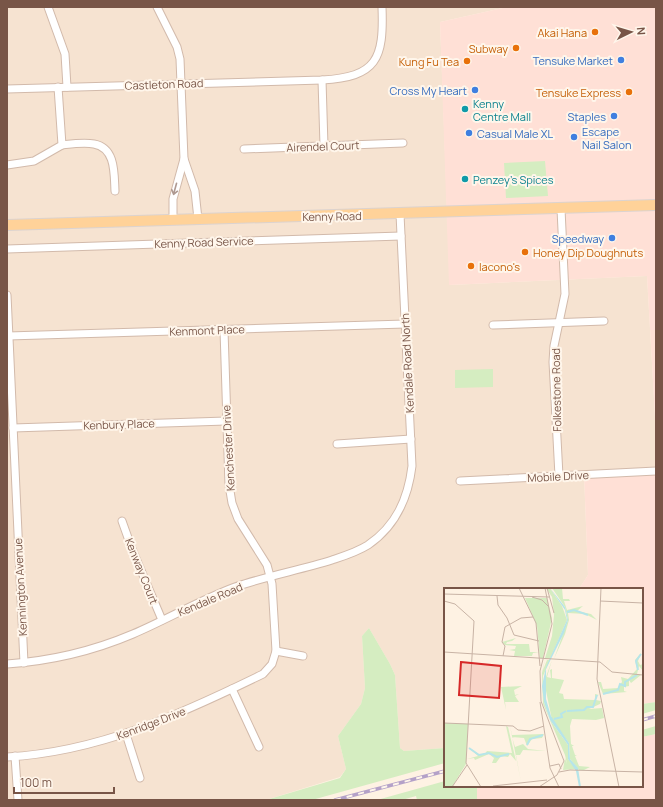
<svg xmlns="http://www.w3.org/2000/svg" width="663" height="807" font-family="Manrope,sans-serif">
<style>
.residential{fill:#f6e3d1}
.commercial{fill:#ffe0d6}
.green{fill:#d5edc1}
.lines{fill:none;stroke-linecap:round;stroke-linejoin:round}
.street-casing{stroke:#d2baab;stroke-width:9}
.primary-casing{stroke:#dcd3cf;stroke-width:12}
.street{stroke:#fff;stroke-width:7}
.primary{stroke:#ffd299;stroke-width:10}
.rail-casing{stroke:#b4a1c8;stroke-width:3.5}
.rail{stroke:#fff6eb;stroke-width:2;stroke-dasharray:6;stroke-linecap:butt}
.oneway{stroke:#ae9991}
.food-dot{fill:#e8710a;stroke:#fff6eb;stroke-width:1.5}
.shop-dot{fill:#3f7fe0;stroke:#fff6eb;stroke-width:1.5}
.culture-dot{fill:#0f9aa8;stroke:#fff6eb;stroke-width:1.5}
.labels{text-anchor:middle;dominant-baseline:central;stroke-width:4;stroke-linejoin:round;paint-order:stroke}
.food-label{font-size:11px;fill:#c56008;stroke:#fff6eb;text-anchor:end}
.shop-label{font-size:11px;fill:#366cbe;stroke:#fff6eb;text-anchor:end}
.street-label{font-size:11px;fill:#785547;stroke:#fff6eb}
.culture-label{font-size:11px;fill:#0d838f;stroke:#fff6eb;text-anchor:start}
.inset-river{fill:none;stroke:#b6e5e9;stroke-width:2}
.inset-road{fill:none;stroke:#c8b3a5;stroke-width:1}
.view{fill:#d62828;fill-opacity:0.15;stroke:#d62828;stroke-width:2}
.inset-edge{fill:none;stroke:#785547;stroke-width:2}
</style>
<rect width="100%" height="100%" fill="#fef2e3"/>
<!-- residential -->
<polygon class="residential" points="7,7 507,7 440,22 450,285 647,276 656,434 656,471 584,475 588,575 579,589 445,589 445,748 404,751 400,748 395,675 390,664 369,628 362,636 365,688 361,704 338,736 346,769 340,777 266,800 7,800"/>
<!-- commercial -->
<g class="commercial">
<polygon points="507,7 656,7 656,434 647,276 449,285 440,22"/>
<polygon points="656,471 656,702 642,704 642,589 579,589 588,575 584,474"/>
<polygon points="656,734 656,800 477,800 477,786 642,786 642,737"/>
</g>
<!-- green -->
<g class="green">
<polygon points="545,161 548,196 506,198 504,163"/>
<polygon points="493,369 493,387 455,388 455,370"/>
<polygon points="369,628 390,664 395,675 400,748 404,751 445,748 445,763 312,800 266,800 340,778 346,769 338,736 361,704 365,688 362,636"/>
<polygon points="656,702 656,710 642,714 642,704"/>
<polygon points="656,726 656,734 642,737 642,730"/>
<polygon points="445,781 445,786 477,786 477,800 417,800 416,796 402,800 377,800"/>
</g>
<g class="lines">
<defs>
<g id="street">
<polyline points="48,7 65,54 67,87"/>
<polyline points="157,7 177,47 180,59 184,159 195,191 198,219"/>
<polyline points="322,80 324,146"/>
<path d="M7 89 322 80C377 77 384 59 382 7"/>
<path d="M62 145C71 144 84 142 94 144 116 148 114 174 115 191"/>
<polyline points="244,149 403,143"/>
<polyline points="7,165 34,161 62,145 58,87"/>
<polyline points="173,219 173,199 184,159"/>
<polyline points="7,249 401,236"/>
<polyline points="7,295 24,663"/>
<polyline points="493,325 604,321"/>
<polyline points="8,336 405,324"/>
<polyline points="13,428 226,421"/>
<polyline points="337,444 411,439"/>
<polyline points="559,476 553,362 554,346 565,294 561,209"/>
<polyline points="460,481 656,471"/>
<polyline points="122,521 132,549 162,620"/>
<polyline points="276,651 303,656"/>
<path d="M7 664C50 661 93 651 133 634 168 619 200 600 235 587 267 576 300 570 332 560 344 556 357 552 368 545 396 526 408 499 412 466L400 214"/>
<polyline points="232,689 259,747"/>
<polyline points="126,734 140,778"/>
<polyline points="15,756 18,800"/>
<path d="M7 757C99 752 181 714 263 674L272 664 276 651 272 584 267 565 238 519 232 503 229 485 224 330"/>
</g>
<polyline id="primary" points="7,225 656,205"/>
</defs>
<!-- street casing -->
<use href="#street" class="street-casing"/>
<!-- primary casing -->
<use href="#primary" class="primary-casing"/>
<!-- street -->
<use href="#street" class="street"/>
<!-- primary -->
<use href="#primary" class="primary"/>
<defs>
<g id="rail">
<polyline points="642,720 656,716"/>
<polyline points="335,800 445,771"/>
</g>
</defs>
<!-- rail casing -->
<use href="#rail" class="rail-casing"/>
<!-- rail -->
<use href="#rail" class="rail"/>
</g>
<!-- one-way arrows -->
<defs><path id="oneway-shaft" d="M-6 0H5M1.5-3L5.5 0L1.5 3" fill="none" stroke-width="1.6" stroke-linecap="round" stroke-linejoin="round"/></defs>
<use class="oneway" href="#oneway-shaft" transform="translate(175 189) rotate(105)"/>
<!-- markers -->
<g class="food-dot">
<circle cx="595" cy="32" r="4"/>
<circle cx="516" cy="48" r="4"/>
<circle cx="467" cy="61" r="4"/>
<circle cx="629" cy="92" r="4"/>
<circle cx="525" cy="252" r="4"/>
<circle cx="471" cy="266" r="4"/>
</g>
<g class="shop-dot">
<circle cx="621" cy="60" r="4"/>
<circle cx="475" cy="90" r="4"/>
<circle cx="614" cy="116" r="4"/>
<circle cx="469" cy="133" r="4"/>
<circle cx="574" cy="137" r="4"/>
<circle cx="612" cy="238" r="4"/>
</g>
<g class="culture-dot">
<circle cx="465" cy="109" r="4"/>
<circle cx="465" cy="179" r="4"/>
</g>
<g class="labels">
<!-- food labels -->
<g class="food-label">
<text x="587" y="32">Akai Hana</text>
<text x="508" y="48">Subway</text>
<text x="459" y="61">Kung Fu Tea</text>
<text x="621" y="92">Tensuke Express</text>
<text x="533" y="252" text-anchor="start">Honey Dip Doughnuts</text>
<text x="479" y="266" text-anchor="start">Iacono's</text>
</g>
<!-- shop labels -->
<g class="shop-label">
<text x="613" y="60">Tensuke Market</text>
<text x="467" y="90">Cross My Heart</text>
<text x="606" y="116">Staples</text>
<text x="582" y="131" text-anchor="start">Escape<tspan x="582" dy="13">Nail Salon</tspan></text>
<text x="477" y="133" text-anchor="start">Casual Male XL</text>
<text x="604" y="238">Speedway</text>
</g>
<!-- street labels -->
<g class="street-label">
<text transform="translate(164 84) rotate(-2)">Castleton Road</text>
<text transform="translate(323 146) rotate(-2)">Airendel Court</text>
<text transform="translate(332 216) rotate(-1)">Kenny Road</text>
<text transform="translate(204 242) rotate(-2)">Kenny Road Service</text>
<text transform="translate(207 330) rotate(-2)">Kenmont Place</text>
<text transform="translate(407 363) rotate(-93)">Kendale Road North</text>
<text transform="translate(556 390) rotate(-91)">Folkestone Road</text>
<text transform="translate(119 424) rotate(-2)">Kenbury Place</text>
<text transform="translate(228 448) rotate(-93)">Kenchester Drive</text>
<text transform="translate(558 476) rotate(-3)">Mobile Drive</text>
<text transform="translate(142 571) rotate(68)">Kenway Court</text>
<text transform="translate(20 587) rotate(-93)">Kennington Avenue</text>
<text transform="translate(210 599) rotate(-23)">Kendale Road</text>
<text transform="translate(151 723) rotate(-21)">Kenridge Drive</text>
</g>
<!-- culture labels -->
<g class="culture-label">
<text x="473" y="103">Kenny<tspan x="473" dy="13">Centre Mall</tspan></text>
<text x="473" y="179">Penzey's Spices</text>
</g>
</g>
<!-- overview -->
<g transform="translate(444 588)">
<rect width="199" height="199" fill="#fef2e3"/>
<path d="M102 0H106L118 18 123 32 106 71 101 70 108 48 110 27 108 9ZM108 0H118L119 11H125L126 13H120L123 22 139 18 133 23 147 26 153 32 141 26 124 25 125 32 121 46 110 71 124 32 121 19ZM81 10H103L108 30 99 70H96L93 38ZM72 50 68 53 63 54 62 56H85L86 64H95L89 65 88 68H70L71 63 65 62 71 61 72 58 61 57 58 54ZM197 65 194 73 196 77 199 76V83L195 78 193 86 197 87 187 95 185 92V98L180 99V103L183 104 159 106 154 94H157L159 101 174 100 178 94 177 89 184 91 193 81 191 72ZM101 71 99 82 103 72H106L99 88 100 114 106 132 124 157V171L132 181 119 182 121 170 123 176 121 167 99 116 98 85ZM108 72 103 89 107 90 106 82 108 81V90L120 92 115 105 119 106 120 111 151 112V106L155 107 152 108V112L157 113 156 116 145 121 158 120 160 130 152 132 128 131 126 138 127 156 130 158H128L131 167H133L131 168 135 178 146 179 140 182H135L126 171 125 155 108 132 101 98 102 89ZM53 75 57 99 78 98 70 102 71 107 75 106 71 108 75 114H61L62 122 57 99ZM0 135 24 136 22 176 8 199 0 198ZM62 138 64 139 72 173 66 166 64 169 57 168 52 175H48L50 170 45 166 31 172 30 170 23 171 34 168 24 159 36 167H40L43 163 68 165ZM66 138 68 147 100 146 98 150 88 151 83 158 80 150 68 149 71 159 79 156 84 161 102 163 79 162 76 167H72L77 194Z" fill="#d5edc1"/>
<path d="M106 0 121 19 124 32 120 45 102 81V111L107 128 125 155 126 171 134 180 137 199H135L132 183 124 171V157L106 132 100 114 98 98 102 79 123 32 121 22Z" fill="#b6e5e9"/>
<path class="inset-river" d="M123 24 130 22 144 27M194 82 192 73 197 66M159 106 174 102 176 96 181 98V94L193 87M123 123 140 122 143 119H149L153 107M110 131 118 129 117 126 122 123M83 157 86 151 99 147M25 160 35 167 45 165 53 169 65 166"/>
<path class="inset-road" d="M75 0 92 35 96 78M103 0 110 25M157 0 153 91 175 199M0 6 105 9M53 8 54 17 63 30 70 47 95 53M88 9 98 12 105 19M0 13 11 16 30 33 22 175 37 199M156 13 199 15M0 64 156 74 168 84 199 87M59 68 61 58 58 54 61 39 77 30 89 29M96 114 106 180 115 199M0 135 24 136M24 136 69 138 74 142 86 143 100 138M106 178 115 176 117 181M115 184 126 182 199 184M49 198 103 192M8 199 23 177M95 199 113 187 120 173 97 113 96 83 108 36 101 0"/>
<path class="view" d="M17 74 57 78 55 110 15 107Z"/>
<rect width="199" height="199" class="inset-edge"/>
</g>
<!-- border -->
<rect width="663" height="807" fill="none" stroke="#785547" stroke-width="16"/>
<!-- north arrow -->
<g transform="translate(631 32) rotate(85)" stroke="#fff6eb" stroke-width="3" paint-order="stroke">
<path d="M0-3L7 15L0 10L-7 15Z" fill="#785547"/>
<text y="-6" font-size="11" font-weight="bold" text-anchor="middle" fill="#785547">N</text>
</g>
<!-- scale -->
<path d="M14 787v6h100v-6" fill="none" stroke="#785547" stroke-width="2"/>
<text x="20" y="787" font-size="12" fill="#785547" stroke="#fff6eb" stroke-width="3" paint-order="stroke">100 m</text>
</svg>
